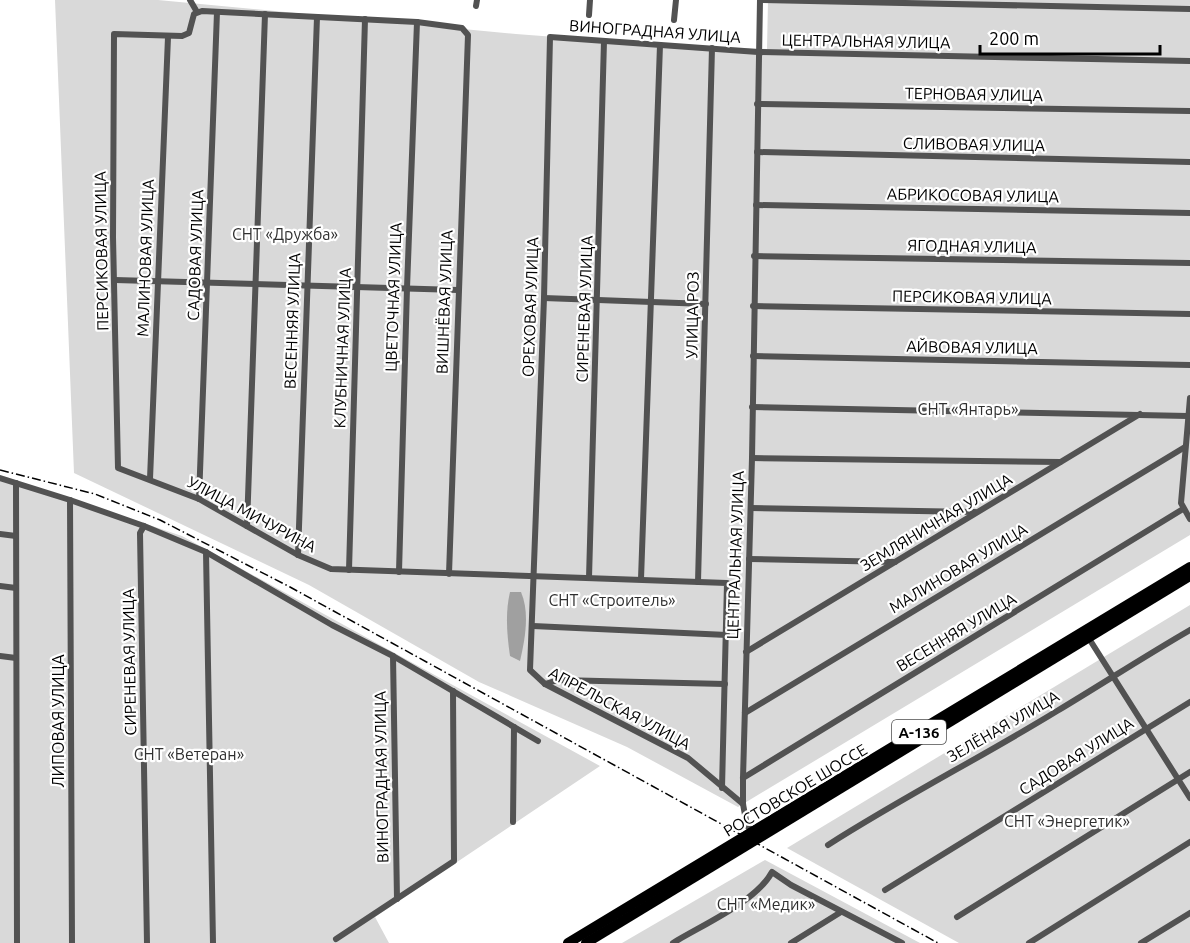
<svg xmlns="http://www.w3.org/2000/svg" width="1190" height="943" font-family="Ubuntu,sans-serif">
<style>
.green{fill:#d9d9d9}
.water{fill:#a0a0a0}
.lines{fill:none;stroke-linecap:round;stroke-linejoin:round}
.street{stroke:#525252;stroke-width:6}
.highway{stroke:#000;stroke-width:10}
.rail{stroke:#000;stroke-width:1.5;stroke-dasharray:9 3 1.5 3;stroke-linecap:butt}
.labels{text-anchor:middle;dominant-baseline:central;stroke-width:4.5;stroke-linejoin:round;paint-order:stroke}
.shield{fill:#fff;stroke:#4c4c4c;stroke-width:1.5}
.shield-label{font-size:15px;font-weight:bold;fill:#000}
.street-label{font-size:16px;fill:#000;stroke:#fff}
.park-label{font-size:16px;fill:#303030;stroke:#fff}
</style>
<rect width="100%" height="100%" fill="#fff"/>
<!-- green -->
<g class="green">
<polygon points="55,0 158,0 516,34 660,45 767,49 768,0 1190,0 1190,535 738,807 627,747 479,682 309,585 74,473"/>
<polygon points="0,475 182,536 600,766 375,917 389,943 0,943"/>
<polygon points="1190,605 1190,943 959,943 787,848"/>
<polygon points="765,860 920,943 622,943"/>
</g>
<!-- water -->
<path class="water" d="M510 592H521C530 613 525 639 520 661L510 656C507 635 505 613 510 592Z"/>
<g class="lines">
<!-- street -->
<g class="street">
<polyline points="190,0 197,12"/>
<polyline points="763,0 1190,9"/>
<polyline points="476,6 477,0"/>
<polyline points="589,15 590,0"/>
<polyline points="674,20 676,0"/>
<polyline points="757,104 1190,111"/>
<polyline points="757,152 1190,162"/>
<polyline points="756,205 1190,213"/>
<polyline points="754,256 1190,263"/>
<polyline points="115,280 458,290"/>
<polyline points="544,298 706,304"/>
<polyline points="753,306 1190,314"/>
<polyline points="753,356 1190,365"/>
<polyline points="1190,398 1181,503 1190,519"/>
<polyline points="752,407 1188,416"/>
<polyline points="752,458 1060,462"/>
<polyline points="0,478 70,500 144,526 206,552 332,625 393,656 538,741"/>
<polyline points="150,479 168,37"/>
<polyline points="16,483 17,943"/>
<polyline points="199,499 217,12"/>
<polyline points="70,500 72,943"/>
<polyline points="751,508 975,512"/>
<polyline points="144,526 140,533 147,943"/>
<polyline points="247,526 265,14"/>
<polyline points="0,534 16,536"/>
<polyline points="206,552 213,943"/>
<polyline points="298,555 317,17"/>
<polyline points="749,559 895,562"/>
<polyline points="349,570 365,19"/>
<polyline points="399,572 407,288 417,22"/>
<polyline points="449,574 468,35 462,28 417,22 202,11 194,14 189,33 182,36 114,34 113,237 118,468 199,499 298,555 331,569 727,583 722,788"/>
<polyline points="589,578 604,41"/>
<polyline points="641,579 660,45"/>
<polyline points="698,582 712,48"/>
<polyline points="0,586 16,588"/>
<polyline points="533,626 727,635"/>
<polyline points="1088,637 1190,798"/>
<polyline points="746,652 1140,414"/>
<polyline points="0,656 16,658"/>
<polyline points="393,656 397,899"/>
<polyline points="545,684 558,680 725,684"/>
<polyline points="745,713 1185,447"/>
<polyline points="743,778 1183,509"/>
<polyline points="743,804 688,758 545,684 530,670 544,298 550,37 758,52 1190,61"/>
<polyline points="513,822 514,727"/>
<polyline points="754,832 747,826 743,804 743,778 752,458 760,0"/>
<path d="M828 845C903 797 982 757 1057 711 1102 684 1145 656 1190 630"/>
<polyline points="885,890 1190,702"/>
<polyline points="957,917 1190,772"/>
<polyline points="336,939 454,861 453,691"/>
<path d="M673 943C702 925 756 902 772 872L791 885 902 943"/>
<polyline points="791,943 841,912"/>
<polyline points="1029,943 1190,842"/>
<polyline points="1141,943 1190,913"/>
</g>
<!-- highway -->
<g class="highway">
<polyline points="568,943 1190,567"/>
<polyline points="586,943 1190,576"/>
</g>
<!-- rail -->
<polyline class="rail" points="0,470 95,494 160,520 290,587 938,943"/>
</g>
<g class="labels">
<!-- shield labels -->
<rect class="shield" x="892" y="720" width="54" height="24" rx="4.5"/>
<g class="shield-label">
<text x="919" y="732">А-136</text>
</g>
<!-- street labels -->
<g class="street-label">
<text transform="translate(655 31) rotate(4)">ВИНОГРАДНАЯ УЛИЦА</text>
<text transform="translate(866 41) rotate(1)">ЦЕНТРАЛЬНАЯ УЛИЦА</text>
<text transform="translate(974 94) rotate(1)">ТЕРНОВАЯ УЛИЦА</text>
<text transform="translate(974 144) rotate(1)">СЛИВОВАЯ УЛИЦА</text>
<text transform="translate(973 195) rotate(1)">АБРИКОСОВАЯ УЛИЦА</text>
<text transform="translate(972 246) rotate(1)">ЯГОДНАЯ УЛИЦА</text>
<text transform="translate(101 251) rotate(-91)">ПЕРСИКОВАЯ УЛИЦА</text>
<text transform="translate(195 255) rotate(-88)">САДОВАЯ УЛИЦА</text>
<text transform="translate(145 258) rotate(-88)">МАЛИНОВАЯ УЛИЦА</text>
<text transform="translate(393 297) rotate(-88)">ЦВЕТОЧНАЯ УЛИЦА</text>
<text transform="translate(972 297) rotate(1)">ПЕРСИКОВАЯ УЛИЦА</text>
<text transform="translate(444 302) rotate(-88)">ВИШНЁВАЯ УЛИЦА</text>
<text transform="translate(530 307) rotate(-88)">ОРЕХОВАЯ УЛИЦА</text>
<text transform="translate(584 309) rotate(-88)">СИРЕНЕВАЯ УЛИЦА</text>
<text transform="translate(692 315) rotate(-89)">УЛИЦА РОЗ</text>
<text transform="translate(292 321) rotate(-88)">ВЕСЕННЯЯ УЛИЦА</text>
<text transform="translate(972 347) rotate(1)">АЙВОВАЯ УЛИЦА</text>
<text transform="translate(342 348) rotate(-88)">КЛУБНИЧНАЯ УЛИЦА</text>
<text transform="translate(252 514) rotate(28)">УЛИЦА МИЧУРИНА</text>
<text transform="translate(936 522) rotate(-31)">ЗЕМЛЯНИЧНАЯ УЛИЦА</text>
<text transform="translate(735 555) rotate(-88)">ЦЕНТРАЛЬНАЯ УЛИЦА</text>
<text transform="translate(958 568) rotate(-31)">МАЛИНОВАЯ УЛИЦА</text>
<text transform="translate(956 632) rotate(-31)">ВЕСЕННЯЯ УЛИЦА</text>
<text transform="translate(129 662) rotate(-91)">СИРЕНЕВАЯ УЛИЦА</text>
<text transform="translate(620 708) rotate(28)">АПРЕЛЬСКАЯ УЛИЦА</text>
<text transform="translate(58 721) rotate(-90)">ЛИПОВАЯ УЛИЦА</text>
<text transform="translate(1003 726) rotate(-30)">ЗЕЛЁНАЯ УЛИЦА</text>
<text transform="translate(1076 756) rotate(-32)">САДОВАЯ УЛИЦА</text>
<text transform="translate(381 777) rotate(-91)">ВИНОГРАДНАЯ УЛИЦА</text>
<text transform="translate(795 790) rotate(-31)">РОСТОВСКОЕ ШОССЕ</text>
</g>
<!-- park labels -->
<g class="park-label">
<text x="285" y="234">СНТ «Дружба»</text>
<text x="968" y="409">СНТ «Янтарь»</text>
<text x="612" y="600">СНТ «Строитель»</text>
<text x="189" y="754">СНТ «Ветеран»</text>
<text x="1067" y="821">СНТ «Энергетик»</text>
<text x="766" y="904">СНТ «Медик»</text>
</g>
</g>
<!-- scale -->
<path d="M980 45v9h180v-9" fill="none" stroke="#000000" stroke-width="3"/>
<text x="989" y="45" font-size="18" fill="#000000" stroke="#ffffff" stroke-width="4.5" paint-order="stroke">200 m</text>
</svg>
